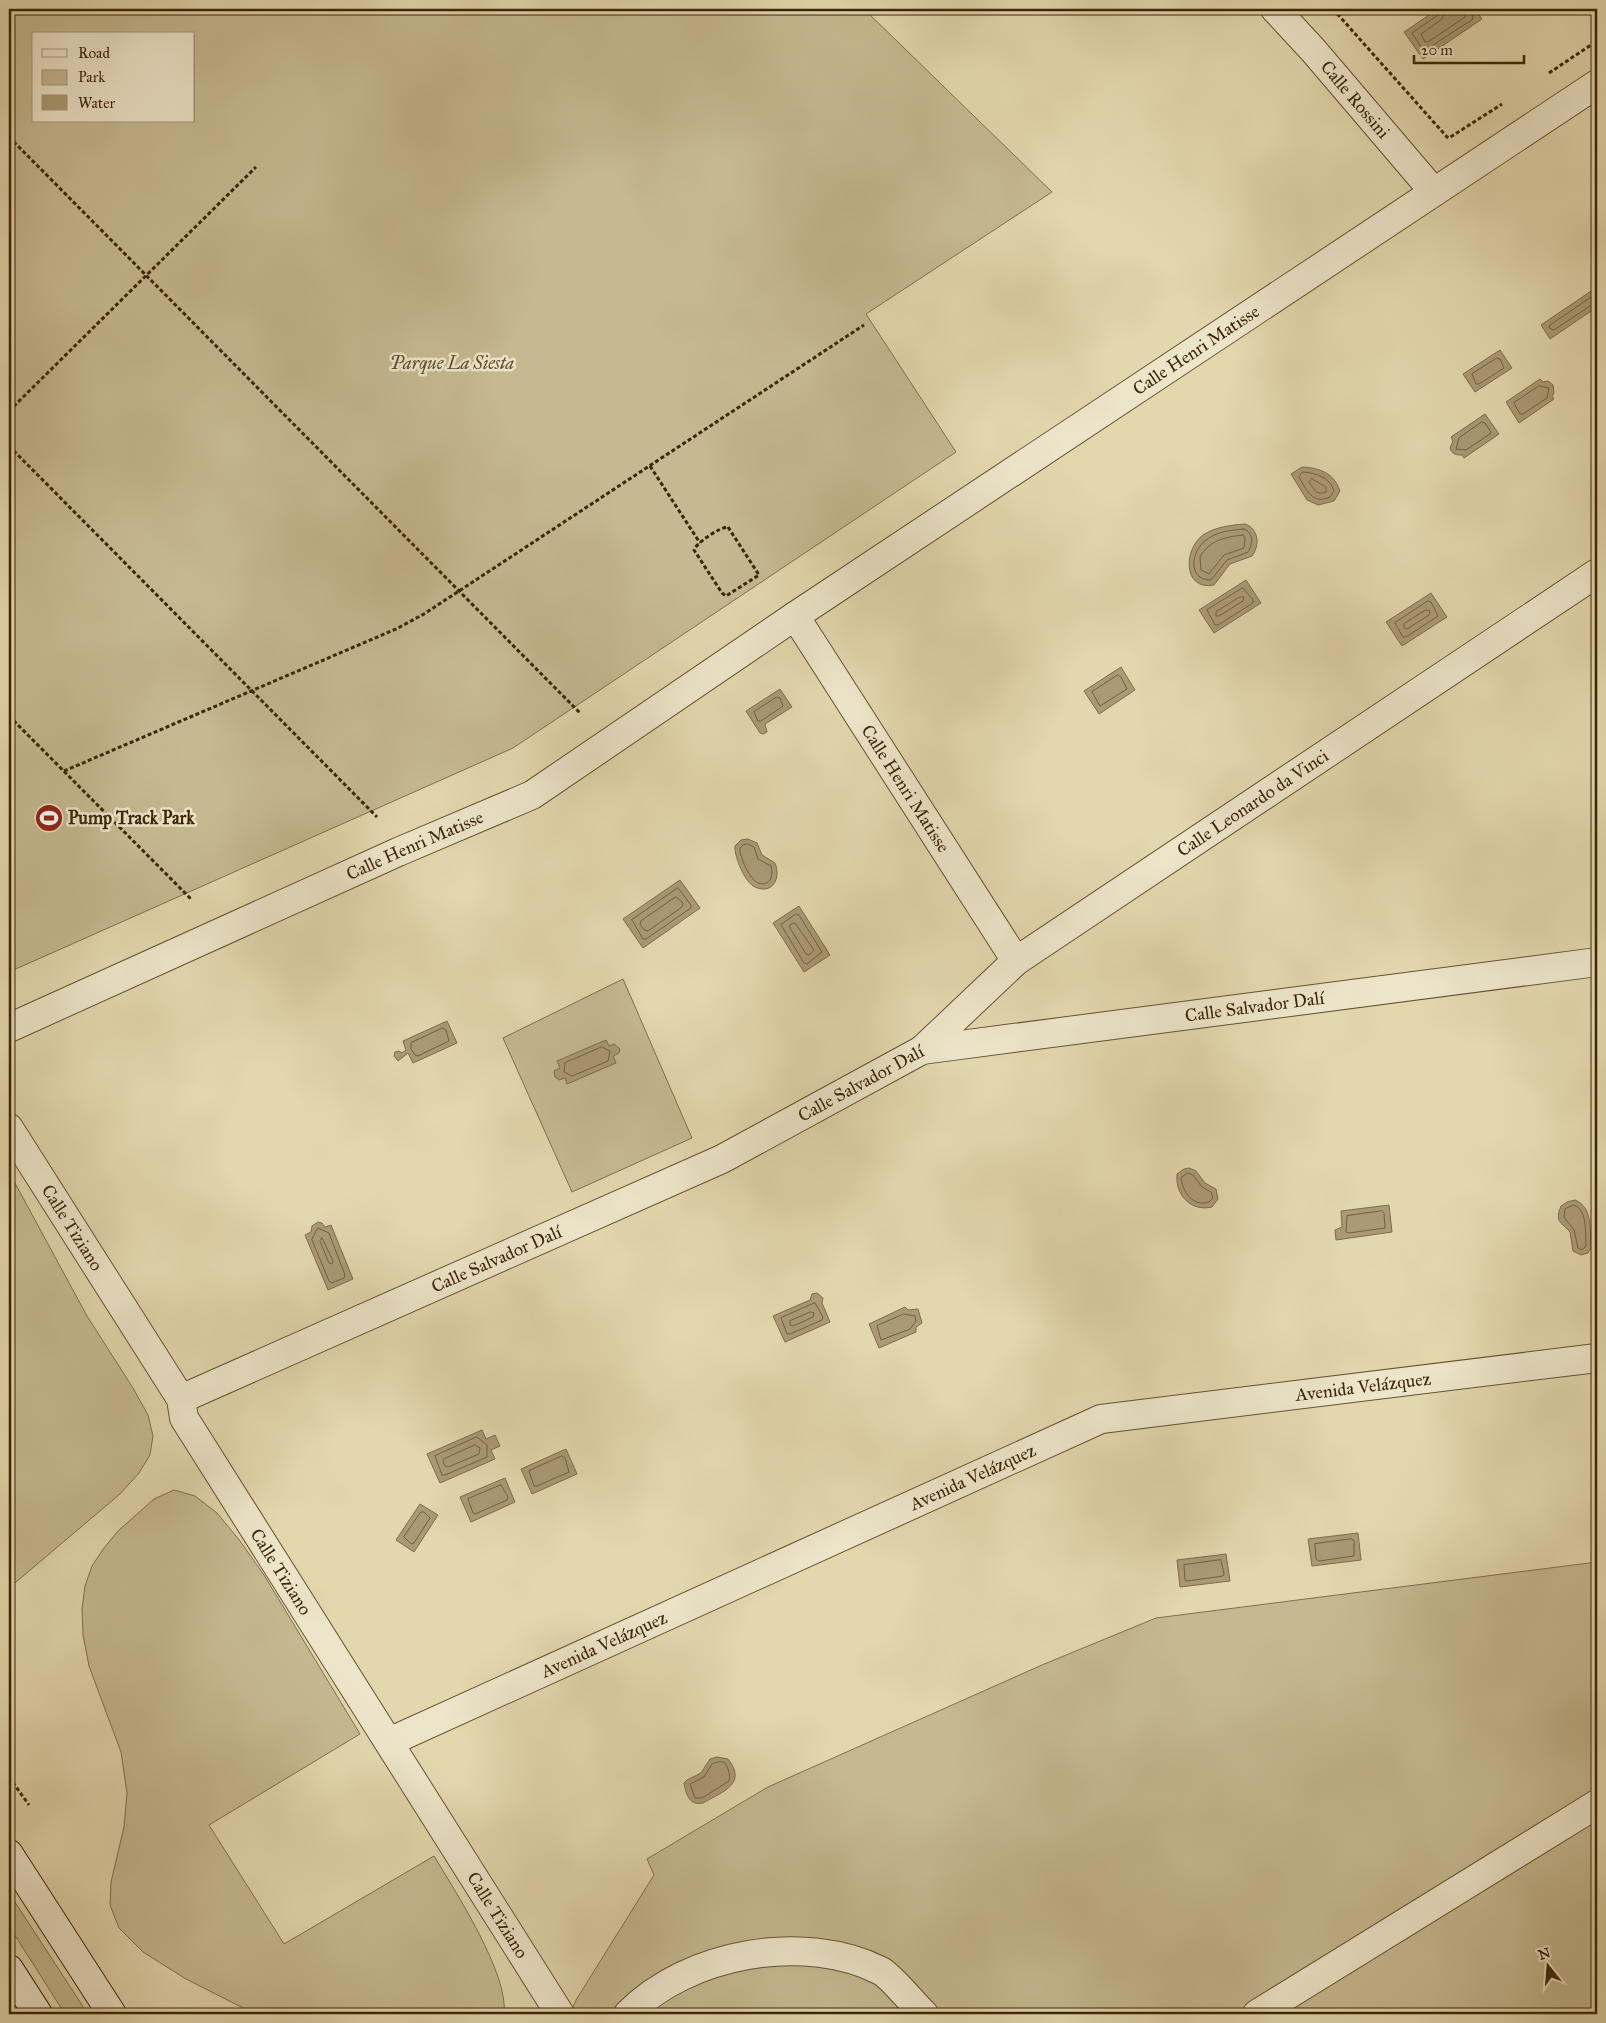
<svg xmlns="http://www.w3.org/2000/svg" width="1606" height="2023" font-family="'IM FELL Great Primer',serif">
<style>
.green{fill:#c6b991;stroke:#806f4c;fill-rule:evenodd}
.water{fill:#aa9a75;stroke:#7e6b49}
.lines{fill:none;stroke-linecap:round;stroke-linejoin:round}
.shore{stroke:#72603e;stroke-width:1}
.street-casing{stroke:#655230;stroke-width:30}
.secondary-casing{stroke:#3b2506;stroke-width:30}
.path{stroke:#3b2506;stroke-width:3;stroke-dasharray:4 2.5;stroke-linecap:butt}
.street{stroke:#ede5ca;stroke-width:28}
.secondary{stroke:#ede5ca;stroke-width:28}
.labels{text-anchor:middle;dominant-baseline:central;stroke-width:5;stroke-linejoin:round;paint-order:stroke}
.street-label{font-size:18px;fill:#3b2506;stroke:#ede5ca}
.park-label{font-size:18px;font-style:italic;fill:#5e4a29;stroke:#ede5ca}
.poi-label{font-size:18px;font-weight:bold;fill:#3b2506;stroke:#ede5ca;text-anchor:start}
</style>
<rect width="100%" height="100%" fill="#e3d7ae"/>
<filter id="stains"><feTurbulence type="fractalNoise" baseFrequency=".004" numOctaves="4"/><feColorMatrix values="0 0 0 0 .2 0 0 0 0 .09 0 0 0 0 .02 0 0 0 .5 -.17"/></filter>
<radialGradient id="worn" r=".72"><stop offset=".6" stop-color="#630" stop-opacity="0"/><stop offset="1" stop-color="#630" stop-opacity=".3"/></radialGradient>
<!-- green -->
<g class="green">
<path d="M9 9H864L1052 192 866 314 956 452 513 748 9 972ZM34 34H194V121H34Z"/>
<polygon points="623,979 692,1138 572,1192 503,1038"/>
<polygon points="9,1172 87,1316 133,1388 148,1415 153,1436 150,1455 139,1473 120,1494 9,1588"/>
<path d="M174 1490 195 1496 217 1513 240 1541 264 1575 360 1734 209 1825 284 1944 434 1856C455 1891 509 1974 504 2014H255L186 1979 143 1952 119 1928 110 1905 111 1882 124 1827 127 1793 121 1752 89 1666 83 1635 82 1609 85 1586 92 1566 104 1548 118 1531 154 1499Z"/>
<polygon points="1597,1562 1597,2014 570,2014 576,2000 654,1875 647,1859 768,1787 1042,1665 1156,1618"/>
<polygon points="9,1893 82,2005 87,2014 65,2014 9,1926"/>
</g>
<!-- water -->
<g class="water">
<polygon points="1438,9 1475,9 1482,19 1423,59 1404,32"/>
<polygon points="1597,287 1597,307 1550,339 1541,325"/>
<polygon points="1500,350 1512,368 1475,392 1463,374"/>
<polygon points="1540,379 1543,382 1548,381 1553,385 1554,393 1552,396 1554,399 1519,423 1506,402"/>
<path d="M1485 414 1499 434 1464 458 1462 455C1455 455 1452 454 1450 448L1453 441 1451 437Z"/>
<path d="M1302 467C1320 468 1334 473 1340 491L1334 501 1318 505 1307 500 1291 474Z"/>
<path d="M1245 524C1259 529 1260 545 1252 556L1230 564 1214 585C1183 591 1183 550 1203 535 1215 527 1231 525 1245 524Z"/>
<polygon points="1246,580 1261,603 1214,633 1199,610"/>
<polygon points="1431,593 1447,617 1402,646 1386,622"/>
<polygon points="1121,667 1135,690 1099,714 1084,691"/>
<polygon points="780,689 792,707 765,724 767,732 763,734 760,733 746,711"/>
<path d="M748 839 757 843 762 855 775 863C781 878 773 895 755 887 745 883 734 856 735 846L741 840Z"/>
<polygon points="680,880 700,908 643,948 623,919"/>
<polygon points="799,906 830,955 804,972 773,923"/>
<polygon points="447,1021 457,1043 413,1063 408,1053 398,1061 394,1056 395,1052 399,1051 402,1053 406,1050 403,1041"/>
<polygon points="606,1040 609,1046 614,1044 620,1049 619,1053 613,1056 616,1063 567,1084 565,1078 559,1080 555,1077 554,1071 560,1068 557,1061"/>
<path d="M1189 1168 1196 1171 1205 1183 1216 1189 1218 1199 1212 1207C1191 1212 1175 1195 1177 1174L1184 1169Z"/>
<path d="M1575 1200C1593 1207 1590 1231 1591 1248L1588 1253 1581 1255 1573 1251 1570 1232C1562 1222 1554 1223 1561 1206L1567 1202Z"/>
<polygon points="1389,1205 1392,1232 1336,1240 1335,1230 1342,1227 1341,1211"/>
<polygon points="318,1222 322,1223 325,1227 331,1225 353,1279 328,1290 305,1235 311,1232 312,1226"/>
<polygon points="817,1293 823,1298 822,1303 830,1322 785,1342 773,1316 810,1300 812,1294"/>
<polygon points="905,1307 908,1310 918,1309 922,1323 916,1327 916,1332 879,1348 869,1324"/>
<polygon points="482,1430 486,1439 495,1435 500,1446 491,1450 495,1459 440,1483 427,1454"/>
<polygon points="566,1449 577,1474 532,1494 521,1469"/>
<polygon points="505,1478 515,1502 471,1522 460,1497"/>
<polygon points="420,1504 438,1515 414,1552 396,1540"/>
<polygon points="1358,1533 1361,1560 1312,1566 1308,1539"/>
<polygon points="1226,1554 1230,1581 1180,1587 1177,1560"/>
<path d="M717 1757 728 1759C748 1784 722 1792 703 1803 690 1806 686 1795 684 1783L687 1780 701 1773 710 1759Z"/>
</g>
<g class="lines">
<!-- shore -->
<g class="shore">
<polyline points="1440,9 1438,15 1412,33 1424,51 1473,19 1471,9"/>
<polyline points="1446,9 1442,19 1421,34 1425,42 1428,42 1465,17 1465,9"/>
<polyline points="1597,293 1550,325 1549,328 1554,330 1593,304 1597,303"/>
<polygon points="1497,358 1500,359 1504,368 1479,384 1476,384 1472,374"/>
<polygon points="1539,386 1549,388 1547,398 1523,414 1520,414 1514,403"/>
<polygon points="1482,422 1485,423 1491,432 1490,434 1466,450 1456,449 1459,438"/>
<path d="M1303 472C1316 473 1330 477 1334 491L1330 497C1313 505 1306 490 1299 477Z"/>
<path d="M1312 479 1326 487V492C1317 496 1314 490 1309 482Z"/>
<path d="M1244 529C1254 533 1253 544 1248 552L1227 560 1211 580C1187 580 1191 551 1206 540 1216 532 1231 530 1244 529Z"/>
<path d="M1243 535 1245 538 1244 548 1224 555 1209 574 1201 570 1200 557C1209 540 1226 537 1243 535Z"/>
<polygon points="1243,588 1253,600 1253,603 1218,625 1215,625 1207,610"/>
<polygon points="1240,597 1244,597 1243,601 1219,616 1216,616 1216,612"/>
<polygon points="1428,601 1431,602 1438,616 1406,637 1403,637 1395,623"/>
<polygon points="1426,610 1430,611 1429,615 1407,629 1404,628 1404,624"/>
<polygon points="1118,675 1121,677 1127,689 1100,706 1092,692"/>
<polygon points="777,697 780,698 783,706 761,721 758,721 754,712"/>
<path d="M748 844 754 847 758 859 771 866C774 875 770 887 758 883 750 880 739 856 740 848L743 845Z"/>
<polygon points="678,888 691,905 691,908 646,939 643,939 632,920"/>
<polygon points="676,897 683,903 682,907 648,931 644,930 640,924 641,921"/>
<polygon points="796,914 799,915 822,952 807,964 804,963 781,925"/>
<polygon points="795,923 814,950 809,955 806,954 790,928 790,925"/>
<polygon points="443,1028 446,1030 449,1041 418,1056 415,1055 411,1049 411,1043"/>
<polygon points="602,1047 610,1051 608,1061 572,1076 564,1072 565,1063"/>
<path d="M1188 1173 1193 1175 1202 1187 1211 1192 1213 1198 1209 1202C1192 1207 1183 1192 1181 1178Z"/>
<path d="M1574 1205C1588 1210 1585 1234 1586 1246L1582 1250 1578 1248 1574 1230 1564 1217 1565 1209Z"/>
<polygon points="1382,1211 1384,1213 1385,1228 1349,1233 1346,1232 1347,1216"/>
<polygon points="318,1228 329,1233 345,1275 344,1278 332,1283 329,1281 312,1240"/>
<polygon points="322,1238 333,1261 332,1264 329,1263 320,1241"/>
<polygon points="815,1303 823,1317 822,1320 790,1334 787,1334 781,1318"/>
<polygon points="811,1312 814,1313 813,1317 793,1326 790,1325 790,1321"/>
<polygon points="904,1314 915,1316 916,1321 910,1329 881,1340 877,1326"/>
<polygon points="477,1437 487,1445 487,1457 445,1475 442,1475 435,1456"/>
<polygon points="475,1445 480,1448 479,1454 448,1467 445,1466 443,1461 444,1459"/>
<polygon points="562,1456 565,1458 569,1472 537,1486 534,1486 529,1471"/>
<polygon points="501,1485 508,1497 507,1500 475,1514 473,1513 468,1499"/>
<polygon points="421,1512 424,1512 430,1518 414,1543 411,1544 404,1537"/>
<polygon points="1352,1539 1354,1541 1354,1556 1319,1561 1316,1559 1315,1544"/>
<polygon points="1221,1560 1224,1574 1223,1576 1187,1581 1185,1580 1184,1565"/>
<path d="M718 1762H724C728 1767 731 1775 729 1781L702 1798H695L690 1784 704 1777 712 1764Z"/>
</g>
<defs>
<g id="street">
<path id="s1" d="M1275 9 1313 50 1434 192"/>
<path id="s2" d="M795 616 1016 961"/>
<path id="s3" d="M9 1028 398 852 532 795 795 616 1597 84"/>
<path id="s4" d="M922 1050 1016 961 1597 573"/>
<path id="s5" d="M9 1128 181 1399 184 1418 560 2014"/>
<path id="s6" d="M181 1399 722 1159 922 1050 1597 962"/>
<path id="s7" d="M389 1742 1101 1419 1597 1358"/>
<path d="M628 2014C688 1953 804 1932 881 1971 892 1977 913 2004 924 2014"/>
<polyline points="1257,2014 1597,1804"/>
</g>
<g id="secondary">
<polyline points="9,1854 112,2014"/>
<polyline points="9,1969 38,2014"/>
</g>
</defs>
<!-- street casing -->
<use href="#street" class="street-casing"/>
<!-- secondary casing -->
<use href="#secondary" class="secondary-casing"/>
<!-- path -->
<g class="path">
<polyline points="1333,9 1447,137 1449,138 1502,104"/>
<polyline points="1549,73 1597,41"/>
<polyline points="9,137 580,713"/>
<polyline points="9,411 256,167"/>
<polyline points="9,446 377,817"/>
<polyline points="650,466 700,543"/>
<path d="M728 527 759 575 726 596 722 593 694 550C696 543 720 527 728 527Z"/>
<polyline points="9,716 191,899"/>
<polyline points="64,771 396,629 424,614 864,325"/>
<polyline points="9,1777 29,1805"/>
</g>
<!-- street -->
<use href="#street" class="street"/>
<!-- secondary -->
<use href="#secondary" class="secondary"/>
</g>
<!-- icons -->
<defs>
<symbol id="stadium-disc" viewBox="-11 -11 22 22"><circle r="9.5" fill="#8f2418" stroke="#ede5ca"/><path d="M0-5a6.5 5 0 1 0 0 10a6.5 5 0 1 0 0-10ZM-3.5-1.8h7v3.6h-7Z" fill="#fff"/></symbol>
</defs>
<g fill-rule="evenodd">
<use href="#stadium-disc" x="33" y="802" width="32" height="32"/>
</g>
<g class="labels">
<!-- street labels -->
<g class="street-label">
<text stroke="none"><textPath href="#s1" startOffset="121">Calle Rossini</textPath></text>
<text stroke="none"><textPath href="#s3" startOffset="1372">Calle Henri Matisse</textPath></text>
<text stroke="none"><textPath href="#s2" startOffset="205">Calle Henri Matisse</textPath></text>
<text stroke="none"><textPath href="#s4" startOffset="414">Calle Leonardo da Vinci</textPath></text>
<text stroke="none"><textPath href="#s3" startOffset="445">Calle Henri Matisse</textPath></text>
<text stroke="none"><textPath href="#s6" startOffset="1155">Calle Salvador Dalí</textPath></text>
<text stroke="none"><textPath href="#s6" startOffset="750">Calle Salvador Dalí</textPath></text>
<text stroke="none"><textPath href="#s5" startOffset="118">Calle Tiziano</textPath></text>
<text stroke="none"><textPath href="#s6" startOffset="345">Calle Salvador Dalí</textPath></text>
<text stroke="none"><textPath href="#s7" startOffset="1046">Avenida Velázquez</textPath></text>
<text stroke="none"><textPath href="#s7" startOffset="641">Avenida Velázquez</textPath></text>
<text stroke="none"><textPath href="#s5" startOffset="522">Calle Tiziano</textPath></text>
<text stroke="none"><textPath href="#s7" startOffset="236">Avenida Velázquez</textPath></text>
<text stroke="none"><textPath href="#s5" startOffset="928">Calle Tiziano</textPath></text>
</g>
<!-- park labels -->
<g class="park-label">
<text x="452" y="363">Parque La Siesta</text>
</g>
<!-- poi labels -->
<g class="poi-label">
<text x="68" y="818">Pump Track Park</text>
</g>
</g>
<!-- margin -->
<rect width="1606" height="2023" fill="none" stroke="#e3d7ae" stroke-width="30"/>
<rect x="10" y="10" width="1586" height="2003" fill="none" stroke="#3b2506" stroke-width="2.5"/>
<rect x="15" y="15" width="1576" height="1993" fill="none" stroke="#3b2506"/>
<!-- legend -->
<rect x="32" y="32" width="162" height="90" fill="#ede5ca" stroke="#a6987c"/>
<rect x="42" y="49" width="25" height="8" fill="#ede5ca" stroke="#a6987c"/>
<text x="78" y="58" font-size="15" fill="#3b2506">Road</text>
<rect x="42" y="70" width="25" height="15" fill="#c6b991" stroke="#a6987c"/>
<text x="78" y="82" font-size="15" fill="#3b2506">Park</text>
<rect x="42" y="95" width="25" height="15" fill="#aa9a75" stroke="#a6987c"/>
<text x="78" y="108" font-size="15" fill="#3b2506">Water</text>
<!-- north arrow -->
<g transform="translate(1548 1966) rotate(343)" stroke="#ede5ca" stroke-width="4" paint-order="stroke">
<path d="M0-4L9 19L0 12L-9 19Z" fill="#3b2506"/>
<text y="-8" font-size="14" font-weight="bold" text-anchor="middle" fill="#3b2506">N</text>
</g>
<!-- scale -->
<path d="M1414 55v8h110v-8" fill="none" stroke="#3b2506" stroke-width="2.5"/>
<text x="1421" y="55" font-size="15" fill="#3b2506" stroke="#ede5ca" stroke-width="4" paint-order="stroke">20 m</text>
<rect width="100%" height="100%" filter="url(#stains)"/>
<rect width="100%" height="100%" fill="url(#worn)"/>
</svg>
